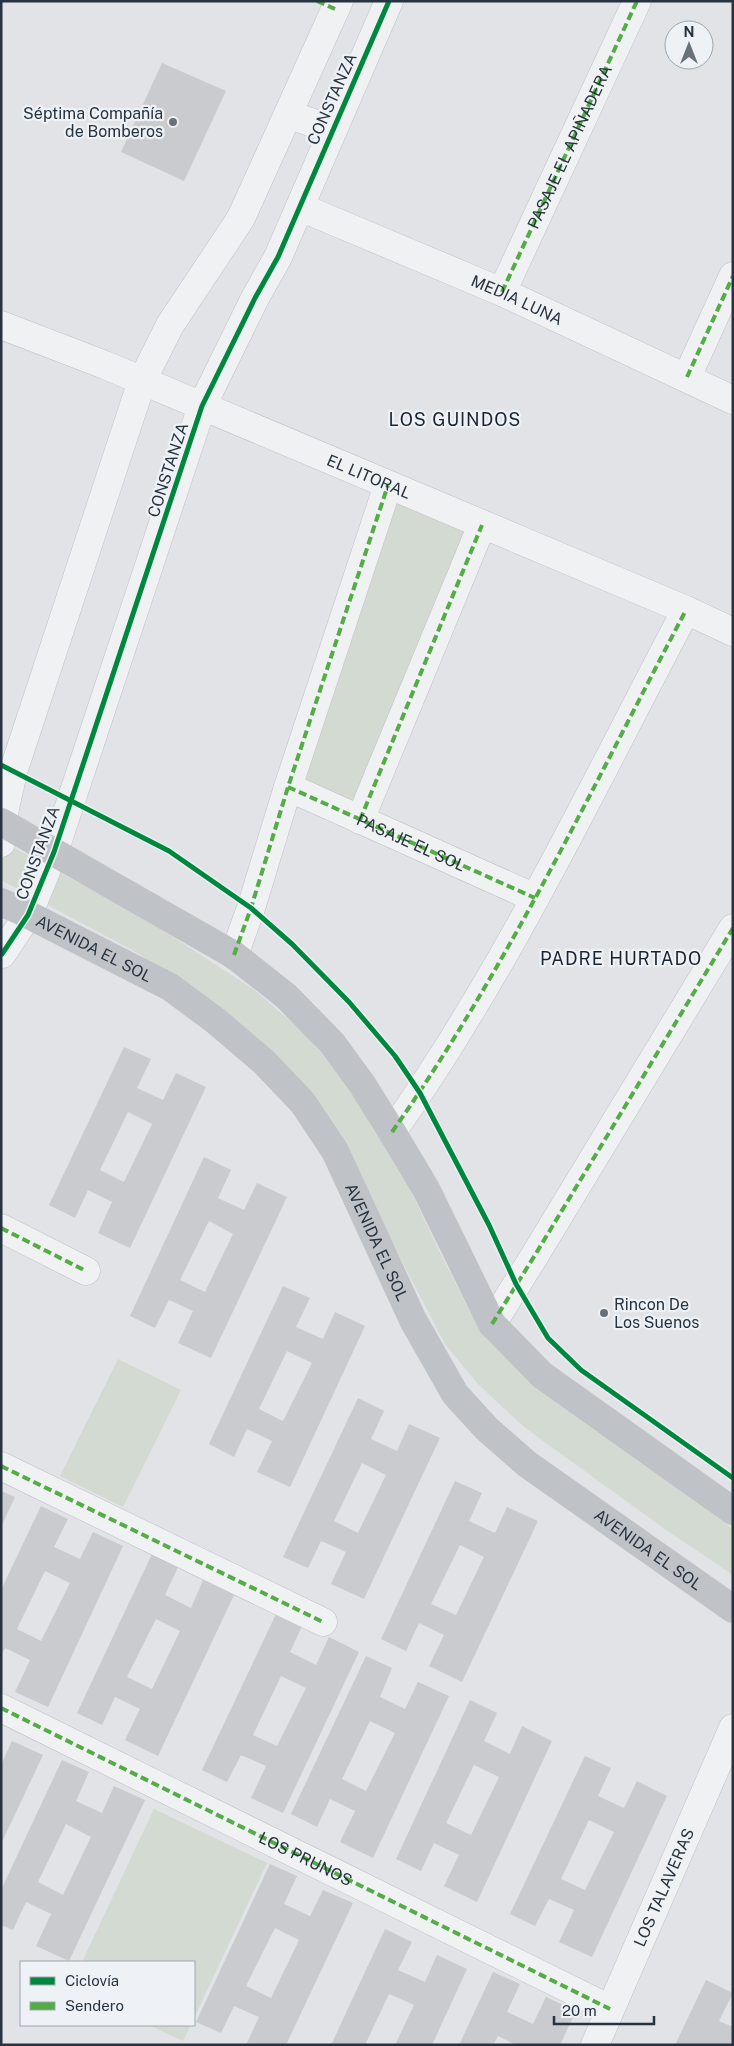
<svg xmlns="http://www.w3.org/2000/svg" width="734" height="2046" font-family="'Public Sans',sans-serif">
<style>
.green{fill:#d2dad1}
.building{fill:#c9cbce;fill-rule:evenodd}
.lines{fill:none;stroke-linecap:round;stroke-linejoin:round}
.minor-casing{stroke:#bfc1c4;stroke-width:29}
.tertiary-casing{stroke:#bfc1c4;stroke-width:29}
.minor{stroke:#f0f1f3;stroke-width:28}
.tertiary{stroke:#f0f1f3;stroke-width:28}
.secondary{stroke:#bfc2c6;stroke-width:28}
.quiet{stroke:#53ac46;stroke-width:4;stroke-dasharray:8 4;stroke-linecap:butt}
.cycleway-casing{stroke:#eef2f6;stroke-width:8}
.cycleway{stroke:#00873e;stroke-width:5}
.poi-dot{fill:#67717a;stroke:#eef2f6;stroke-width:2}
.labels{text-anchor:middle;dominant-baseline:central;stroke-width:4.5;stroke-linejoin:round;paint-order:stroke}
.street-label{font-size:16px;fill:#263340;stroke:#eef2f6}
.poi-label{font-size:16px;fill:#263340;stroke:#eef2f6;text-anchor:end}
.neighbourhood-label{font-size:18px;letter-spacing:1px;fill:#192431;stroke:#eef2f6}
</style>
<rect width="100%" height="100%" fill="#e1e3e6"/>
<!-- green -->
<g class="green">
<polygon points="388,485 482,525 360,820 288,787"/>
<polygon points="1,841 142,917 253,989 301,1030 338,1072 400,1168 439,1251 473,1317 586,1420 733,1529 733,1575 666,1530 524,1427 478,1384 445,1344 386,1231 201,995 134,951 1,880"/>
<polygon points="118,1359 181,1390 123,1507 60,1476"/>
<polygon points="154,1809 267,1863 194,2018 194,1962 82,1962"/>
<polygon points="149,2025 191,2025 183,2041"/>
</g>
<!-- building -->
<g class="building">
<polygon points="162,63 226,91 184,181 121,152"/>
<path d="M124 1047 151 1059 137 1088 163 1100 176 1073 206 1087 130 1248 98 1233 112 1202 88 1190 75 1218 49 1205ZM128 1112 152 1124 124 1182 100 1170Z"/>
<path d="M204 1157 231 1170 218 1198 244 1210 257 1183 287 1197 211 1358 178 1343 193 1311 169 1300 155 1328 130 1316ZM209 1221 233 1234 205 1292 180 1280Z"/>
<path d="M283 1286 310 1298 296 1327 323 1339 335 1312 365 1326 290 1487 257 1472 272 1441 247 1429 234 1457 209 1444ZM287 1351 312 1363 283 1421 259 1409Z"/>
<path d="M358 1398 384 1411 371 1439 397 1451 409 1424 440 1438 364 1599 331 1584 346 1552 321 1541 308 1568 283 1557ZM362 1463 386 1475 358 1533 334 1521Z"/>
<path d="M455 1481 482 1493 469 1521 495 1533 507 1507 538 1521 462 1682 429 1666 444 1635 419 1623 406 1651 381 1639ZM460 1545 484 1557 456 1615 431 1604Z"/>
<polygon points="1,1491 15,1497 1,1527"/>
<path d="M41 1506 68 1519 54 1547 80 1559 93 1532 123 1546 48 1707 15 1692 30 1660 5 1648 1 1656V1590ZM45 1571 70 1583 41 1641 17 1629Z"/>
<path d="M152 1554 178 1567 165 1595 191 1608 203 1580 234 1595 158 1756 125 1740 140 1709 115 1697 102 1725 77 1713ZM156 1619 180 1631 152 1689 127 1677Z"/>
<path d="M277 1612 303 1624 290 1652 316 1665 329 1637 359 1652 283 1813 251 1798 266 1766 241 1755 227 1782 202 1770ZM281 1676 306 1688 277 1746 253 1735Z"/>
<path d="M366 1656 392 1668 380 1697 405 1709 418 1682 449 1696 373 1858 340 1842 355 1811 330 1799 317 1827 291 1814ZM370 1721 395 1733 366 1791 342 1779Z"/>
<path d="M470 1700 497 1713 484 1741 510 1754 522 1726 552 1741 477 1902 444 1886 459 1855 434 1843 421 1871 396 1859ZM474 1765 499 1777 471 1835 446 1823Z"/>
<polygon points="12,1741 43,1755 1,1844 1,1765"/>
<path d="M585 1756 611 1768 598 1796 624 1808 637 1781 667 1796 592 1957 559 1942 574 1910 549 1899 535 1926 510 1914ZM589 1820 614 1832 585 1890 561 1879Z"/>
<path d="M62 1760 89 1772 76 1801 102 1813 114 1786 145 1800 69 1961 36 1946 51 1914 26 1902 13 1930 1 1925V1890ZM66 1824 91 1837 63 1895 38 1882Z"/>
<path d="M270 1864 297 1876 284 1904 310 1916 323 1890 353 1903 286 2045H246L259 2017 234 2006 221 2033 196 2022ZM275 1928 299 1940 271 1998 246 1986Z"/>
<polygon points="385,1929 412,1942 398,1970 425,1982 437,1955 467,1969 432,2045 395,2045 414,2005 389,1994 365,2045 331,2045"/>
<polygon points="493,1972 520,1984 507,2012 533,2024 546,1997 576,2011 560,2045 516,2045 498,2036 493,2045 459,2045"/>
<polygon points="706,1980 733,1993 719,2021 733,2027 733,2045 675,2045"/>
</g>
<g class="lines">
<defs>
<g id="minor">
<polyline points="288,114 332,130"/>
<path id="s1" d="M300 207 502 292 733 400"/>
<polyline points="502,292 637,1"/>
<path id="s2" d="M1 325 105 365 686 610 733 632"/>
<polyline points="687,377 733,276"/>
<path id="s3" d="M288 787 535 898"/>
<polyline points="360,820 482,525"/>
<polyline points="1,843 2,822 13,772 142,381 170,325 241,218 339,1"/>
<polyline points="2,954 28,915 54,852 202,406 255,298 278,257 389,1"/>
<polyline points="234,955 251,908 288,787 388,485"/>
<path d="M392 1132C507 969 593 786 686 610"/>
<polyline points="1,1228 86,1271"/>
<polyline points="492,1324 535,1255 733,928"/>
<polyline points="1,1466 323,1622"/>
<path id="s4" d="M1 1708 610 2009"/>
</g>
<g id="tertiary">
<path id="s5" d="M595 2045 733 1728"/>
</g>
</defs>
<!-- minor casing -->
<use href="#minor" class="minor-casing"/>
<!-- tertiary casing -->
<use href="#tertiary" class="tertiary-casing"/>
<!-- minor -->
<use href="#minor" class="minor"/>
<!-- tertiary -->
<use href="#tertiary" class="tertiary"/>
<!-- secondary -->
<g class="secondary">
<polyline points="1,822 234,955 286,996 332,1043 362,1084 392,1132 426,1189 492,1324 542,1375 733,1511"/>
<path id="s6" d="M1 902 21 911 170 987 216 1021 264 1062 303 1103 335 1151 413 1320 455 1394 487 1429 527 1464 733 1609"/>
</g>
<!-- quiet -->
<g class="quiet">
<polyline points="317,1 335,9"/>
<path id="s7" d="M502 292 637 1"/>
<polyline points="687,377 733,276"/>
<polyline points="288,787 535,898"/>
<polyline points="360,820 482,525"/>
<polyline points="234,955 251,908 288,787 388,485"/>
<path d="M392 1132C507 969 593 786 686 610"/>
<polyline points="1,1228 86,1271"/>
<polyline points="492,1324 535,1255 733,928"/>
<polyline points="1,1466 323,1622"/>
<polyline points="1,1708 610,2009"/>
</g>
<defs>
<g id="cycleway">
<polyline points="1,765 169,851 251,908 292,944 349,1002 395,1056 420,1093 489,1225 516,1284 548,1338 581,1370 733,1478"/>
<polyline points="2,954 28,915 54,852 202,406 255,298 278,257 389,1"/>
</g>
</defs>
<!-- cycleway casing -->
<use href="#cycleway" class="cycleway-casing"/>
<!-- cycleway -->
<use href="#cycleway" class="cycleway"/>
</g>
<!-- markers -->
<g class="poi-dot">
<circle cx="173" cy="122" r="5"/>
<circle cx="604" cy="1313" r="5"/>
</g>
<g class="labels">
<!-- street labels -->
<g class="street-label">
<text transform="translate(332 99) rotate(-66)">CONSTANZA</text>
<text stroke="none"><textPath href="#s7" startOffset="160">PASAJE EL APIÑADERA</textPath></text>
<text stroke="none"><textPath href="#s1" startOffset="236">MEDIA LUNA</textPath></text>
<text transform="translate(168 470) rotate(-72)">CONSTANZA</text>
<text stroke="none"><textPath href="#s2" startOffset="398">EL LITORAL</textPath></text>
<text stroke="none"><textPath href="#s3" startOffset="135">PASAJE EL SOL</textPath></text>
<text transform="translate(38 853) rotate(-70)">CONSTANZA</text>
<text stroke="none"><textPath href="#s6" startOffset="104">AVENIDA EL SOL</textPath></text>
<text stroke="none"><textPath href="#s6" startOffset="524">AVENIDA EL SOL</textPath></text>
<text stroke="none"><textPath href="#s6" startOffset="944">AVENIDA EL SOL</textPath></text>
<text stroke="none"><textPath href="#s4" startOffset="340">LOS PRUNOS</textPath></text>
<text stroke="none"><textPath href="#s5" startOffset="172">LOS TALAVERAS</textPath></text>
</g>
<!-- poi labels -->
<g class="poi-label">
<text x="163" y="113">Séptima Compañía<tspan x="163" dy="18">de Bomberos</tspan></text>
<text x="614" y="1304" text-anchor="start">Rincon De<tspan x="614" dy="18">Los Suenos</tspan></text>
</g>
<!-- neighbourhood labels -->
<g class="neighbourhood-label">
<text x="455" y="419">LOS GUINDOS</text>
<text x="621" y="958">PADRE HURTADO</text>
</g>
</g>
<!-- border -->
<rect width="734" height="2046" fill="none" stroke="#263340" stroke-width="5"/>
<!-- legend -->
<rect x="20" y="1961" width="175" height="65" fill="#eef2f6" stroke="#9ea6ad"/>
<rect x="30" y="1977" width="25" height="8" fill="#00873e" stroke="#9ea6ad"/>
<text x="65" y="1986" font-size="15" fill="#263340">Ciclovía</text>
<rect x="30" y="2002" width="25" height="8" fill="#53ac46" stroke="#9ea6ad"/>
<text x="65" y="2011" font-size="15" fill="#263340">Sendero</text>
<!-- north arrow -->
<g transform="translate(689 45)"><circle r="24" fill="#eef2f6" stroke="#9ea6ad"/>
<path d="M0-4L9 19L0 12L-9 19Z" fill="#67717a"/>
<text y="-8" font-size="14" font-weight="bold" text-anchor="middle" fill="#263340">N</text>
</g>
<!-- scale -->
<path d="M554 2016v8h100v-8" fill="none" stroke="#263340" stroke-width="2.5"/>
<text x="562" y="2016" font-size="15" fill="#263340" stroke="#eef2f6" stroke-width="4" paint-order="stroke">20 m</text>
</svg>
